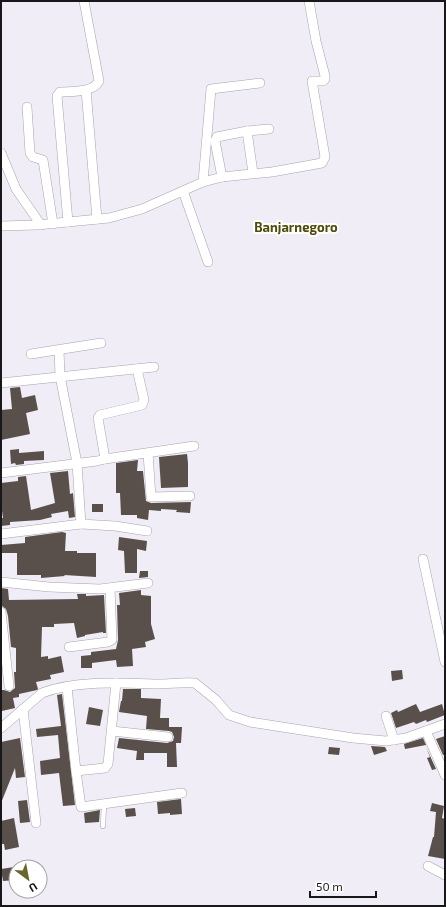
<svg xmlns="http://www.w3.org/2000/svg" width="446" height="907" font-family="'Exo 2',sans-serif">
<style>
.building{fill:#59504c}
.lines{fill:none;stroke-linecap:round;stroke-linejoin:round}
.service-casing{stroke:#a7a3ac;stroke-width:5.5}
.minor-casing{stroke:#a7a3ac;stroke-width:10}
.service{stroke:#fff;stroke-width:4.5}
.minor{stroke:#fff;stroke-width:9}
.labels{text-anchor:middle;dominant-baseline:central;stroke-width:4;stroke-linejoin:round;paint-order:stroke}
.quarter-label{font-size:13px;font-weight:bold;fill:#514b0c;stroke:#fff}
</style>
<rect width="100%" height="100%" fill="#f1edf6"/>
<!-- building -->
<g class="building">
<polygon points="20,387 22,398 35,395 38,410 26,413 30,434 1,440 1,410 12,409 10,388"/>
<polygon points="19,449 19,453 44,451 44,460 24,461 24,464 16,465 15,463 11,464 10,450"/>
<polygon points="187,454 188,463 188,487 161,488 159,457"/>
<polygon points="138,460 137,471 143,471 146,501 151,503 191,502 190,513 176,512 177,510 161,509 161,511 149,510 148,520 137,518 137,515 121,515 120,493 116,493 116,463"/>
<polygon points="68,471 70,494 73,493 75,517 69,518 68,511 51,514 52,517 40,520 10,522 10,525 1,526 1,518 3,518 1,504 1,483 18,481 18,477 26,476 31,510 55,503 50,473"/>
<rect x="92" y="504" width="11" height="8"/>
<polygon points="62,532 66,533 65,551 77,551 77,553 96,553 96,577 64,575 65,576 41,578 41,575 17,575 17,553 1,553 1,545 25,543 25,537"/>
<polygon points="119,537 147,541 146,551 137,549 137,573 125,573 124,551 118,550"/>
<polygon points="140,571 148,571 148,577 139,578"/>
<polygon points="1,588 8,589 9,600 78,599 77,594 86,594 86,596 104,595 106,633 103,633 103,632 85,635 85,636 77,638 74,623 54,624 54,627 42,627 41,657 48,656 48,659 61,656 64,672 50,675 51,679 36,682 38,689 37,690 19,694 19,697 13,698 15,708 2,711 1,690 4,690 10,692 15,688 14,672 16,672 16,648 11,647 8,616 6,609 2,606"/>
<polygon points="141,590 141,595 151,596 151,624 155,639 145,642 146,647 132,649 133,666 117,667 116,660 92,663 92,668 81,668 81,656 91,655 91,652 116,649 118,640 117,605 120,605 119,593"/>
<polygon points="402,670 403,679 392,681 391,671"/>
<polygon points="123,689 141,689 141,698 161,699 160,718 169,718 169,727 182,727 181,743 176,743 177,767 167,767 167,753 144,753 144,760 136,760 137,751 117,748 119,738 167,743 173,741 174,737 172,732 169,731 146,729 147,716 119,712 121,701 122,701"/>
<polygon points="62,694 75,805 63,806 59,773 41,775 40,761 60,758 58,735 37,737 36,729 61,726 57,695"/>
<polygon points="416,704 420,712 442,704 445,715 427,722 426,720 416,724 414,722 396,728 391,713 397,710 398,712"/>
<polygon points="89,707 103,710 100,726 86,724"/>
<polygon points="445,736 445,755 443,755 436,739"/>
<polygon points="20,738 25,777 16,778 15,768 1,803 1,742"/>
<polygon points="423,738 426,745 405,749 404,744"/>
<polygon points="371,746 385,747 387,751 374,755"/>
<polygon points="329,747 340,748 339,755 328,754"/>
<polygon points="426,747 436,769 432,770 427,758 430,757"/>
<polygon points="181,799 182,814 170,815 170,813 158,814 157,802"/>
<polygon points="27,800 30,822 20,823 18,801"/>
<polygon points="432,803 444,806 442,818 445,819 445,859 428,856 433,837 434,837 436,812 430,811"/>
<polygon points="135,808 136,816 126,817 125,809"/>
<polygon points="100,810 99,822 85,823 84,813"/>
<polygon points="14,818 19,847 5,850 4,844 1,844 1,821"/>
<polygon points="14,867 16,880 3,881 1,869"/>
</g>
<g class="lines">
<defs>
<polyline id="service" points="103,826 104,804"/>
<g id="minor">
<polyline points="86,90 97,219"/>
<polyline points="27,107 30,153 33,157 43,160 53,224"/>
<polyline points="247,131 253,173"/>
<polyline points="1,153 16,189 41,225"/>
<polyline points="222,177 215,141 217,137 247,131 269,129"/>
<polyline points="203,182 211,89 260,83"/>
<polyline points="183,191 208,262"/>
<path d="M68 222 57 96 60 92C72 91 93 93 99 81L84 1"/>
<polyline points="1,226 37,225 109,218 142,209 203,182 222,177 272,172 322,163 325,157 312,81 323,81 325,79 325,76 316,41 309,1"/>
<polyline points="59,350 60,376 77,463 81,524 115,526 147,531"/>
<polyline points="31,354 101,343"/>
<polyline points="137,369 144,400 142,405 100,415 98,418 105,459 194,446"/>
<polyline points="1,383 154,367"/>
<polyline points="148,453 151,497 190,496"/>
<polyline points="1,473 97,461 105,459"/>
<polyline points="1,534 81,524"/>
<polyline points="423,559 445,662"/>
<polyline points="1,582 49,587 100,589 148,583"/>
<polyline points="1,612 9,686"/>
<polyline points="69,647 108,642 112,640 110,588"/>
<polyline points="67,687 76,771 81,807 182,793"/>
<polyline points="23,709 36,823"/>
<polyline points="386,716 394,740"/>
<path d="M1 728 42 693C75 680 123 683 158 684 170 684 183 682 195 683L216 700 229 715 250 722 353 738 386 741 406 738 445 724"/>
<polyline points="112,731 168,737"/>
<polyline points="426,731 445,775"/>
<polyline points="76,771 105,768 108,764 116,683"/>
<polyline points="428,866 445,875"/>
</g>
</defs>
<!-- service casing -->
<use href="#service" class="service-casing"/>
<!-- minor casing -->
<use href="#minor" class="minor-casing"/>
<!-- service -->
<use href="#service" class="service"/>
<!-- minor -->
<use href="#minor" class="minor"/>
</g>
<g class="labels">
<!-- quarter labels -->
<g class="quarter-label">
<text x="296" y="227">Banjarnegoro</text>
</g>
</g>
<!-- border -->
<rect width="446" height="907" fill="none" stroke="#18171a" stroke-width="4"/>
<!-- north arrow -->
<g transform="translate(28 879) rotate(148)"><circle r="19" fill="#ffffff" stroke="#a3a2a3"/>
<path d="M0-3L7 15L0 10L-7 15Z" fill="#696430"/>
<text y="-6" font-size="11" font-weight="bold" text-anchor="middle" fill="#18171a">U</text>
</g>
<!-- scale -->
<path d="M310 891v6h66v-6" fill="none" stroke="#18171a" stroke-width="2"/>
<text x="316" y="891" font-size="12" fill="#18171a" stroke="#ffffff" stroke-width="3" paint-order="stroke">50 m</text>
</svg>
